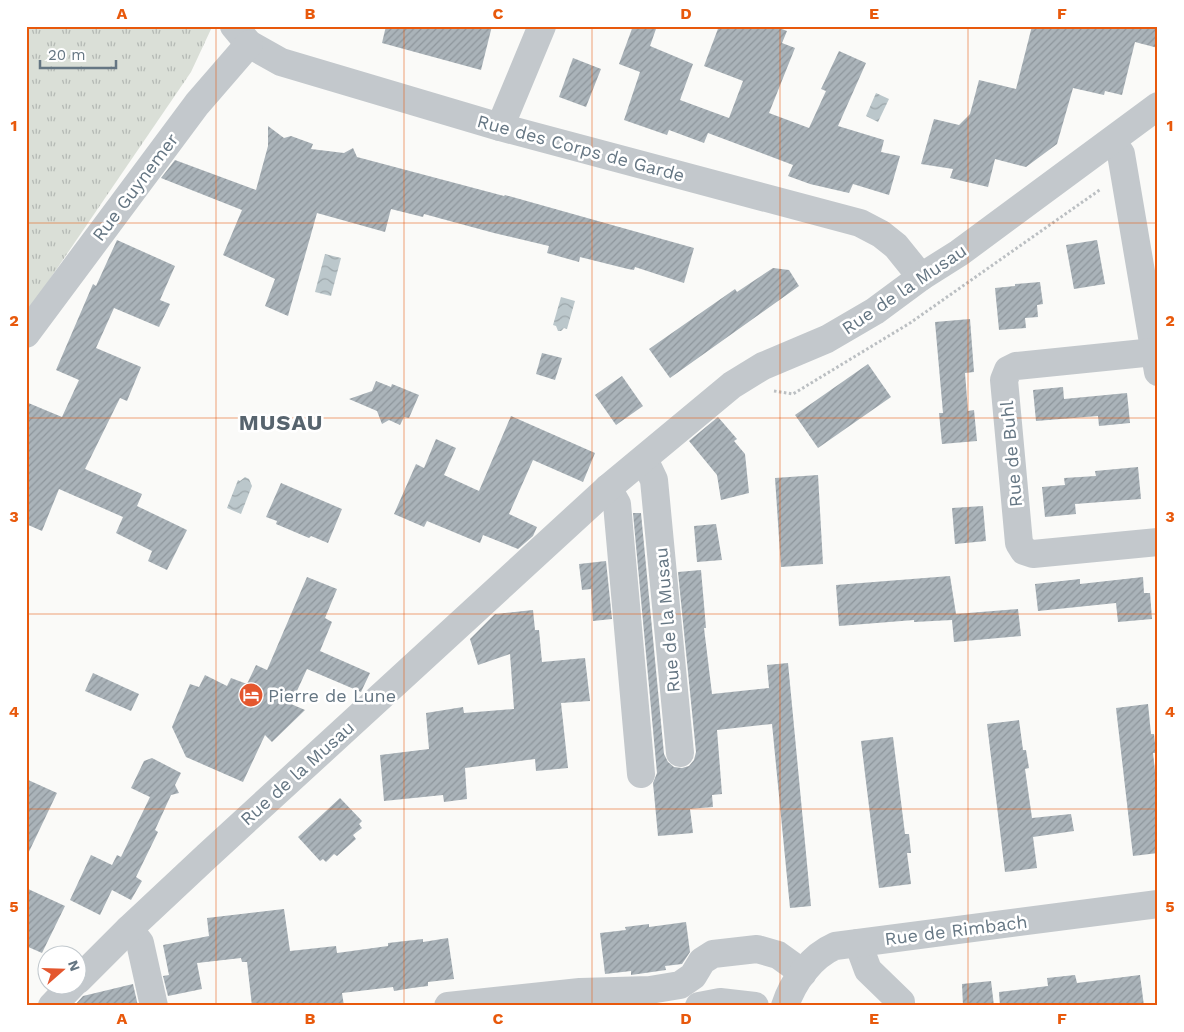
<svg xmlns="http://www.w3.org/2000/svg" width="1184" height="1032" font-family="'Work Sans',sans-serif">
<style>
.grass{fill:url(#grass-tufts)}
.water{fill:url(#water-waves)}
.building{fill:url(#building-hatch)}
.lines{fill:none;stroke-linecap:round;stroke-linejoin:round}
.path{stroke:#bbbfc2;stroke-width:3;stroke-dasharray:2.5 2.5;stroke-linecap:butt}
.minor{stroke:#c3c8cc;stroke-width:28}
.grid{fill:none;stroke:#e8590c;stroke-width:1;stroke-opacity:0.55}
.labels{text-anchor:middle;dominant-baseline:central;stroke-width:5;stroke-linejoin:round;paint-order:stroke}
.street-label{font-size:18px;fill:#657683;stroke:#fff}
.poi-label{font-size:18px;fill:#657683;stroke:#fff;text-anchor:start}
.district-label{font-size:22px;font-weight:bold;letter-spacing:1px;fill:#57646e;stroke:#fff}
.neatline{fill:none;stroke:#e8590c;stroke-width:2}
.grid-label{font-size:16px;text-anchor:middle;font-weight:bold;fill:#e8590c}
</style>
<defs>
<pattern id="grass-tufts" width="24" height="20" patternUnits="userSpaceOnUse" patternTransform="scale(1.25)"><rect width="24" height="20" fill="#dadfd7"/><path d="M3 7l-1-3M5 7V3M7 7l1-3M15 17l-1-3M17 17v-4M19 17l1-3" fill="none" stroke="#b4b9b4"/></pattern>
<pattern id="water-waves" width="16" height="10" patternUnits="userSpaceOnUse" patternTransform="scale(1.25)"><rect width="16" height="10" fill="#bbc7cb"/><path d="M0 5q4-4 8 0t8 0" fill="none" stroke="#9ca6aa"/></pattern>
<pattern id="building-hatch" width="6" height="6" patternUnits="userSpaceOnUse" patternTransform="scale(1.25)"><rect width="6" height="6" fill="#aab3b9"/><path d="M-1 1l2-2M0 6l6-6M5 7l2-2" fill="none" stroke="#8e969c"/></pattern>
</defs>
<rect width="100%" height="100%" fill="#fafaf8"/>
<!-- grass -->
<polygon class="grass" points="26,26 212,27 191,72 26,314"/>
<!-- water -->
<g class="water">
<polygon points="876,93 889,99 878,122 866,116"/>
<polygon points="325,254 341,258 331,296 315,292"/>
<polygon points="561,297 575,301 567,329 564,328 561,331 558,331 556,326 553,325"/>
<polygon points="245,477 249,479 252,486 241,514 227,508 238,480 240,481"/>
</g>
<!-- building -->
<g class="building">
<polygon points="386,26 492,26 481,70 382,43"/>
<polygon points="633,26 657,26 650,46 693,64 680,100 729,118 743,81 704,66 719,26 774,26 787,31 782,43 795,48 769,113 809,128 826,91 821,89 839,51 866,63 838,126 884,140 881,152 900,156 889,195 853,184 849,193 810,184 788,176 793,165 708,133 704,143 669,130 667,135 624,120 640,72 619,64"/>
<polygon points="1032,26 1158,26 1158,48 1135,42 1122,95 1105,91 1104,95 1073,88 1057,144 1026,167 995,159 988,187 950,178 953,169 921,164 934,119 959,125 970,114 979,80 1016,89"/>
<polygon points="573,58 601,69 586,107 559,97"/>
<polygon points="268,126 284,138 291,136 313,144 311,149 344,153 353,148 357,157 504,196 505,195 694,248 684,283 635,267 634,270 628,269 580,257 579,262 547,253 549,246 494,233 424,214 423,217 391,209 385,232 317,213 288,316 265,306 275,279 223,255 242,210 161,178 175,160 256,190 268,146"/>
<polygon points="117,240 175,266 160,300 170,304 159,327 114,308 96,348 141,367 127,401 120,398 85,469 142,494 137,506 187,530 167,570 148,561 152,551 116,533 123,517 59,489 42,531 26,524 26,402 62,417 79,380 56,370 93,284 96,286"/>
<polygon points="1097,240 1105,284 1074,289 1066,245"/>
<polygon points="773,268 789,270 799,286 670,378 649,349 735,289 737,292"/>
<polygon points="1040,282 1043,304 1037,305 1038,317 1025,318 1026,328 999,330 995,288 1015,286 1015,284"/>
<polygon points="970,319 974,372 965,373 968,411 974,410 977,441 942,444 939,413 943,413 935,322"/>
<polygon points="542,353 562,358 555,380 536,374"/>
<polygon points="868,364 891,397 818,448 795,415"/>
<polygon points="622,376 643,406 616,425 595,395"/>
<polygon points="376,381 391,387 392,384 419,395 409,418 404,417 400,425 389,420 382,424 377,411 349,399 372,391"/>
<polygon points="1063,387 1064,399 1127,393 1130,423 1099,426 1098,416 1036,421 1033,390"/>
<polygon points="511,416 595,453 583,482 533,460 509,514 537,527 533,536 518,549 483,535 480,543 427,521 424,527 394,514 416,464 424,468 436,439 456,448 444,475 479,491"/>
<polygon points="718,417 737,439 734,441 745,454 749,493 721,500 717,475 689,441"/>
<polygon points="1138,467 1141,499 1075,504 1076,514 1045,517 1042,487 1065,485 1064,478 1096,476 1095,471"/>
<polygon points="818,475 823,564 781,567 775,478"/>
<polygon points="281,483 342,509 328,543 311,536 309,538 276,524 277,521 266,517"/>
<polygon points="983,506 986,541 955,544 952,508"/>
<polygon points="633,513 641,513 664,754 668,762 674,767 682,768 689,766 694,760 696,752 678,572 701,570 706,628 704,628 712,694 769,688 767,665 788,663 811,906 790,908 772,724 717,730 722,794 712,795 713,807 690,809 693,833 658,836 653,783 657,773"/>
<polygon points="716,524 722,560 697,562 694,526"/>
<polygon points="606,561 612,619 593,621 591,589 582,590 579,564"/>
<polygon points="950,576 956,614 1018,609 1021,636 954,642 952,620 914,622 914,620 839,626 836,585"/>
<polygon points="307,577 337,589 325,618 332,622 320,651 370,673 361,692 307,669 291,704 305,710 272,742 265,735 243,782 186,757 172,727 190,684 199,687 205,675 227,686 231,678 247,684 256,665 267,670"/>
<polygon points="1143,577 1144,593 1150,593 1152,619 1118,622 1116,603 1038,611 1035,584 1080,579 1080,584"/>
<polygon points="533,610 535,630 539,630 542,662 585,658 590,701 561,703 568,768 536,771 535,759 465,768 467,799 444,802 443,795 384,801 380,755 429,749 426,713 463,707 464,713 514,709 510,654 478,665 470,639 495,614"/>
<polygon points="93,673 139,694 131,711 85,691"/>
<polygon points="1148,704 1151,734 1154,734 1156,753 1153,753 1158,796 1158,853 1133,856 1116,708"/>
<polygon points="1019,720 1023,750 1026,750 1029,768 1025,769 1032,818 1071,814 1074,831 1033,837 1037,868 1005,872 987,724"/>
<polygon points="893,737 905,834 909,834 911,853 907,853 911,884 879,888 861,741"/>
<polygon points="152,758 181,773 175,785 179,793 171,795 155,830 158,832 136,877 142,881 131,900 112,890 100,915 70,900 91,855 112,865 117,855 121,857 150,797 131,788 144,761"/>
<polygon points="26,779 57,793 26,858"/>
<polygon points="340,798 362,821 359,824 362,828 353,835 356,839 337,856 334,854 326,862 323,859 320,861 298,837"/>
<polygon points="26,888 65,906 42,953 26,946"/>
<polygon points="284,909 290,951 336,946 337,953 388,946 388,943 423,939 423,942 448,938 454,979 428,982 428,986 412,988 394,991 393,987 342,993 344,1006 252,1006 247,962 242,962 241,958 197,963 202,989 168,996 163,976 169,975 163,945 209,936 207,918"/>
<polygon points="686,922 690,952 682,964 665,966 666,970 631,975 631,971 605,974 600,933 626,930 625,927 649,924 649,927"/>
<polygon points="1075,975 1077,983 1140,975 1144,1006 1000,1006 999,992 1048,986 1047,978"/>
<polygon points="991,981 994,1006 963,1006 962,984"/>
<polygon points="133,984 138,1006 74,1006 83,996"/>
</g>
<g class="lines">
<!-- path -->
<polyline class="path" points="774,391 793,394 910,323 1101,189"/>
<!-- minor -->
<g class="minor">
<polyline points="234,26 249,44 281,62 500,127 860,223 881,234 896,246 921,277"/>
<polyline points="500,127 542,26"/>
<polyline points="1112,141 1121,154 1158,372"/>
<polyline points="26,334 197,104 249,44"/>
<polyline points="1154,352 1016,366 1008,370 1004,380 1019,543 1024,551 1033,554 1158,542"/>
<polyline points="644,459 654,480 680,753"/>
<polyline points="608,488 617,504 641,774"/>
<polyline points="129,929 140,943 154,1006"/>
<polyline points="858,943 868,970 901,1002 901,1006"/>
<polyline points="78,980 129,929 207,856 608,488 732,385 763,366 827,339 875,311 921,277 959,253 1158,106"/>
<polyline points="52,1006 73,984"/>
<polyline points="448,1006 580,992 650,990 680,985 693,976 702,961 713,954 757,949 778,955 803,973"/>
<polyline points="699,1006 720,1002 755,1006"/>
<path d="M785 1006C793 981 812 956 835 946L1158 904"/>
</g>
</g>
<!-- grid -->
<path class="grid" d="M216 26V1006M404 26V1006M592 26V1006M780 26V1006M968 26V1006M26 223H1158M26 418H1158M26 614H1158M26 809H1158"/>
<!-- icons -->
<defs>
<symbol id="hotel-disc" viewBox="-11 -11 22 22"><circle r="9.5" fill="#e4572e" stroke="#fff"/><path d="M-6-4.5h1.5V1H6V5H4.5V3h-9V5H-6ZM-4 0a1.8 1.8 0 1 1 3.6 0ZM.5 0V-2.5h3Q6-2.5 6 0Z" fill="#fff"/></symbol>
</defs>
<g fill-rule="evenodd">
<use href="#hotel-disc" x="237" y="681" width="28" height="28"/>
</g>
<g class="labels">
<!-- street labels -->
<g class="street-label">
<text transform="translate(581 148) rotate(15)">Rue des Corps de Garde</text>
<text transform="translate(135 187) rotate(-53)">Rue Guynemer</text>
<text transform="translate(904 289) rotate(-34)">Rue de la Musau</text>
<text transform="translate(1011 454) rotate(-95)">Rue de Buhl</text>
<text transform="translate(667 620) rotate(-95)">Rue de la Musau</text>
<text transform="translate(297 773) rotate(-42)">Rue de la Musau</text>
<text transform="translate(956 930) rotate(-7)">Rue de Rimbach</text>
</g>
<!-- poi labels -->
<g class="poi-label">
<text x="268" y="695">Pierre de Lune</text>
</g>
<!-- district labels -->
<g class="district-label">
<text x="281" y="422">MUSAU</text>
</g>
</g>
<!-- border -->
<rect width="1184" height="1032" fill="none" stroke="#ffffff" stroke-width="55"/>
<!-- north arrow -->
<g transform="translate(62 970) rotate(70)"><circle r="24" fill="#ffffff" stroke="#c1c8cd"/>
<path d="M0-4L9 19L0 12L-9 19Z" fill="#e4572e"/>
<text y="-8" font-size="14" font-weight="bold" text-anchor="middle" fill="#657683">N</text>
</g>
<!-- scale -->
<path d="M40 60v8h76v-8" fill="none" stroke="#657683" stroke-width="2.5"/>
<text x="48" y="60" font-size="15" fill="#657683" stroke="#ffffff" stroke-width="4" paint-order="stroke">20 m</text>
<rect x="28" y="28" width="1128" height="976" class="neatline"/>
<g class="grid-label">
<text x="122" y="19">A</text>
<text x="310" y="19">B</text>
<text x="498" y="19">C</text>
<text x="686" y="19">D</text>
<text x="874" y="19">E</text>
<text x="1062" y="19">F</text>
<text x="14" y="131">1</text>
<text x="1170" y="131">1</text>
<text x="14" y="326">2</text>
<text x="1170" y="326">2</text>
<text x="14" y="522">3</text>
<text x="1170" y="522">3</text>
<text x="14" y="717">4</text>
<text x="1170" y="717">4</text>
<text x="14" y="912">5</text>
<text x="1170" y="912">5</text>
<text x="122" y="1024">A</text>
<text x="310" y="1024">B</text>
<text x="498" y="1024">C</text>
<text x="686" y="1024">D</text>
<text x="874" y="1024">E</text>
<text x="1062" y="1024">F</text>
</g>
</svg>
